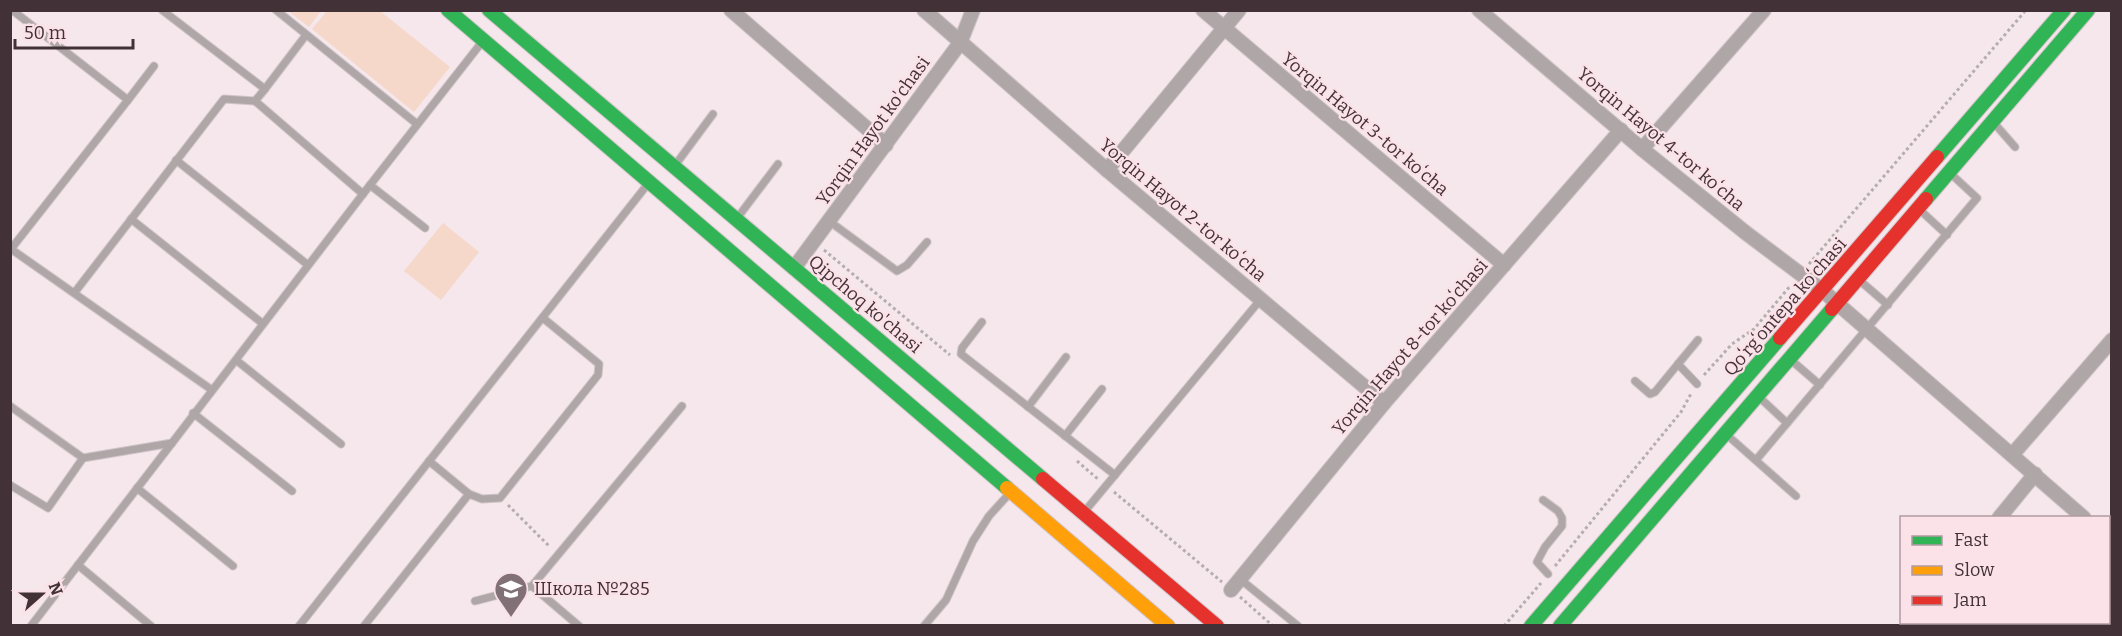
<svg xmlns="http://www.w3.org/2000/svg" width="2122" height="636" font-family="Bitter,serif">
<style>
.green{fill:#f6d8cb}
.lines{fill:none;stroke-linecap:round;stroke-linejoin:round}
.lane-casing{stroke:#d0c4c8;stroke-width:9}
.street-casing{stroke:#d0c4c8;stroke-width:16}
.fast-casing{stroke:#d0c4c8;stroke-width:16}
.slow-casing{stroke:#d0c4c8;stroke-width:16}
.jam-casing{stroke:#d0c4c8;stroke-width:16}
.path{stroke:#b5aeaf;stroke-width:3;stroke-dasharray:3 3;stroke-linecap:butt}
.lane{stroke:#aea6a7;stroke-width:7}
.street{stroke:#aea6a7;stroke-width:14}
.fast{stroke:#30b455;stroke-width:14}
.slow{stroke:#ff9f0a;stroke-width:14}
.jam{stroke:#e5322d;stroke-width:14}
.labels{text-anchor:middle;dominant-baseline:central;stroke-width:4.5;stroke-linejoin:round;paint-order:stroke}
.street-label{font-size:18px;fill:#423237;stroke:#fbe1e8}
.poi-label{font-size:18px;fill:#423237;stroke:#fbe1e8;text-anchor:start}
</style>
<rect width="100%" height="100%" fill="#f5e7eb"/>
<!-- green -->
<g class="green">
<polygon points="288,11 321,11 309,27"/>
<polygon points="327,11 380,11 450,67 414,112 312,29"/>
<polygon points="443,223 479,252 441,300 404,271"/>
</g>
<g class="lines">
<defs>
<g id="lane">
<polyline points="12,10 128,100 11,249 212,390"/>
<polyline points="162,10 265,89 255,101 363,194 482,42"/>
<polyline points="276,10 417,124"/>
<polyline points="265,89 306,35"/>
<polyline points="128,100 154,66"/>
<polyline points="1994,123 2015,147"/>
<polyline points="176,160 308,265"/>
<polyline points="676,164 713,114"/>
<polyline points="370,185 425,228"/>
<polyline points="1920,210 1947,235"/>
<polyline points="738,217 778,164"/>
<polyline points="131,219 262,323"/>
<polyline points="829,221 897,271 907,265 927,242"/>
<polyline points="1858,279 1888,305"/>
<polyline points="75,292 224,99 255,101"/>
<polyline points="982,322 962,348 961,354 1115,475"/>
<polyline points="236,360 341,444"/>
<polyline points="1791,360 1820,385"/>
<polyline points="1678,364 1698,340"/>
<polyline points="1635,381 1650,394 1655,392 1678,364 1697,384"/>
<polyline points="1759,397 1787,423"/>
<polyline points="10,406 83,458 172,443 363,194"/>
<polyline points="1028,407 1066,357"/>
<polyline points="193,413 292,491"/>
<polyline points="1727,435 1796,496"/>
<polyline points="1065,436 1102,389"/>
<polyline points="1756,460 1977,198 1951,174"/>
<polyline points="429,461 469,494"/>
<polyline points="10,485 48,508 83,458"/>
<polyline points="137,488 233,566"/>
<polyline points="1543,500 1558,511 1562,518 1562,526 1545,547 1537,562 1548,574"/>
<polyline points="1085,511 1261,299"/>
<polyline points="78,565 151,626"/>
<polyline points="1240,579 1298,626"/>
<polyline points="532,586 579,626"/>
<polyline points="475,601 532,586 682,406"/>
<polyline points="31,626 172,443"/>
<polyline points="299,626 647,185"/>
<polyline points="364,626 469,494 482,499 500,498 598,375 599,364 543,318"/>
<polyline points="924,626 946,600 973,541 989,516 1008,495"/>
</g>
<g id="street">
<polyline points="731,10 886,145"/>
<polyline points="924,10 1107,170 1384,403"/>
<polyline points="1203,10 1504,265"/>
<polyline points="1479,10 1642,149 1746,233 1823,291 2084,518"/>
<polyline points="1642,149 1764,10"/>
<polyline points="1107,170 1239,10"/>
<polyline points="794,268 960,43 973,10"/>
<polyline points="2012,455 2112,340"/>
<polyline points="1999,518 2035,474"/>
<polyline points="2108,539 2112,542"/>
<polyline points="1231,590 1384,403 1621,130"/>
<polyline points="1934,622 1937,626"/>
<polyline points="1907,626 1910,622"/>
</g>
<g id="fast">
<polyline points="448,10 1007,488"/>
<polyline points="489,10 1043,479"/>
<polyline points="1937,157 2064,10"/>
<polyline points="1926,199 2088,10"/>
<polyline points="1531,626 1780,338"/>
<polyline points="1560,626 1832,309"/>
</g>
<polyline id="slow" points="1007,488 1168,626"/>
<g id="jam">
<polyline points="1832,309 1926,199"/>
<polyline points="1780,338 1937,157"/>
<polyline points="1043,479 1217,626"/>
</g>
</defs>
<!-- lane casing -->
<use href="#lane" class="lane-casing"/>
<!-- street casing -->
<use href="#street" class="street-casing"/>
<!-- fast casing -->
<use href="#fast" class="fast-casing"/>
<!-- slow casing -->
<use href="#slow" class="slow-casing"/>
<!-- jam casing -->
<use href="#jam" class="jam-casing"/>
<!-- path -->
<g class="path">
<polyline points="824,250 950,355"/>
<polyline points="1809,264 2026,10"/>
<polyline points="1704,375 1732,344 1754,329 1791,285"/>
<polyline points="1077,461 1099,480"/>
<polyline points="1114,492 1222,582"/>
<polyline points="508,505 550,547"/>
<polyline points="1555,566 1681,412 1692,392"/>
<polyline points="1240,597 1273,626"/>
<polyline points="1504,626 1541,583"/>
</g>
<!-- lane -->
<use href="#lane" class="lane"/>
<!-- street -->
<use href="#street" class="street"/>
<!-- fast -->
<use href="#fast" class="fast"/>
<!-- slow -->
<use href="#slow" class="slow"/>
<!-- jam -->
<use href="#jam" class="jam"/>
</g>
<!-- icons -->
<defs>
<symbol id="school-pin" viewBox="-11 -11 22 30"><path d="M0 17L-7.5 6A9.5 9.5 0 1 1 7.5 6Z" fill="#817176" stroke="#fbe1e8"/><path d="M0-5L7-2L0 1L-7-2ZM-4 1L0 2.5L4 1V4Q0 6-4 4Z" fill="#fff"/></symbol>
</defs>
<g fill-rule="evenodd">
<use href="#school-pin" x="492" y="570" width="38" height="52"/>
</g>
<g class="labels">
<!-- street labels -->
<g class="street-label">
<text transform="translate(1365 124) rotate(40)">Yorqin Hayot 3-tor koʻcha</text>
<text transform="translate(873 131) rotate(-54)">Yorqin Hayot ko'chasi</text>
<text transform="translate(1661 139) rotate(40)">Yorqin Hayot 4-tor koʻcha</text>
<text transform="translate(1183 210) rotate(40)">Yorqin Hayot 2-tor koʻcha</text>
<text transform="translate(865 304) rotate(40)">Qipchoq ko'chasi</text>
<text transform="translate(1785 307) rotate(-49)">Qoʻrgʻontepa koʻchasi</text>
<text transform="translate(1410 347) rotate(-49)">Yorqin Hayot 8-tor koʻchasi</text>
</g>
<!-- poi labels -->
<g class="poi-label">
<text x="534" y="589">Школа №285</text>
</g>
</g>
<!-- border -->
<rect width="2122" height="636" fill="none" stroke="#423237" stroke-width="24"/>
<!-- legend -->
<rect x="1900" y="516" width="210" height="108" fill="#fbe1e8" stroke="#b19ba1" stroke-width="1.5"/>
<rect x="1912" y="536" width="30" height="9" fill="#30b455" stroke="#b19ba1" stroke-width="1.5"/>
<text x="1954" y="546" font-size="18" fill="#423237">Fast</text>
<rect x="1912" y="566" width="30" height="9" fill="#ff9f0a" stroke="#b19ba1" stroke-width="1.5"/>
<text x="1954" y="576" font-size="18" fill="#423237">Slow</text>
<rect x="1912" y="596" width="30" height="9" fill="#e5322d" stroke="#b19ba1" stroke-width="1.5"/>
<text x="1954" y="606" font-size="18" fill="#423237">Jam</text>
<!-- north arrow -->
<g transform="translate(42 594) rotate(69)" stroke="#fbe1e8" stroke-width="4.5" paint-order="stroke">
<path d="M0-4.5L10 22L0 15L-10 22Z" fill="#423237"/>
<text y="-9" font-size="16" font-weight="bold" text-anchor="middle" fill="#423237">N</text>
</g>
<!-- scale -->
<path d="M15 39v9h118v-9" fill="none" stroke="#423237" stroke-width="3"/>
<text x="24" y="39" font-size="18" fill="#423237" stroke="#fbe1e8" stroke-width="4.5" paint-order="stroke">50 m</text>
</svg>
